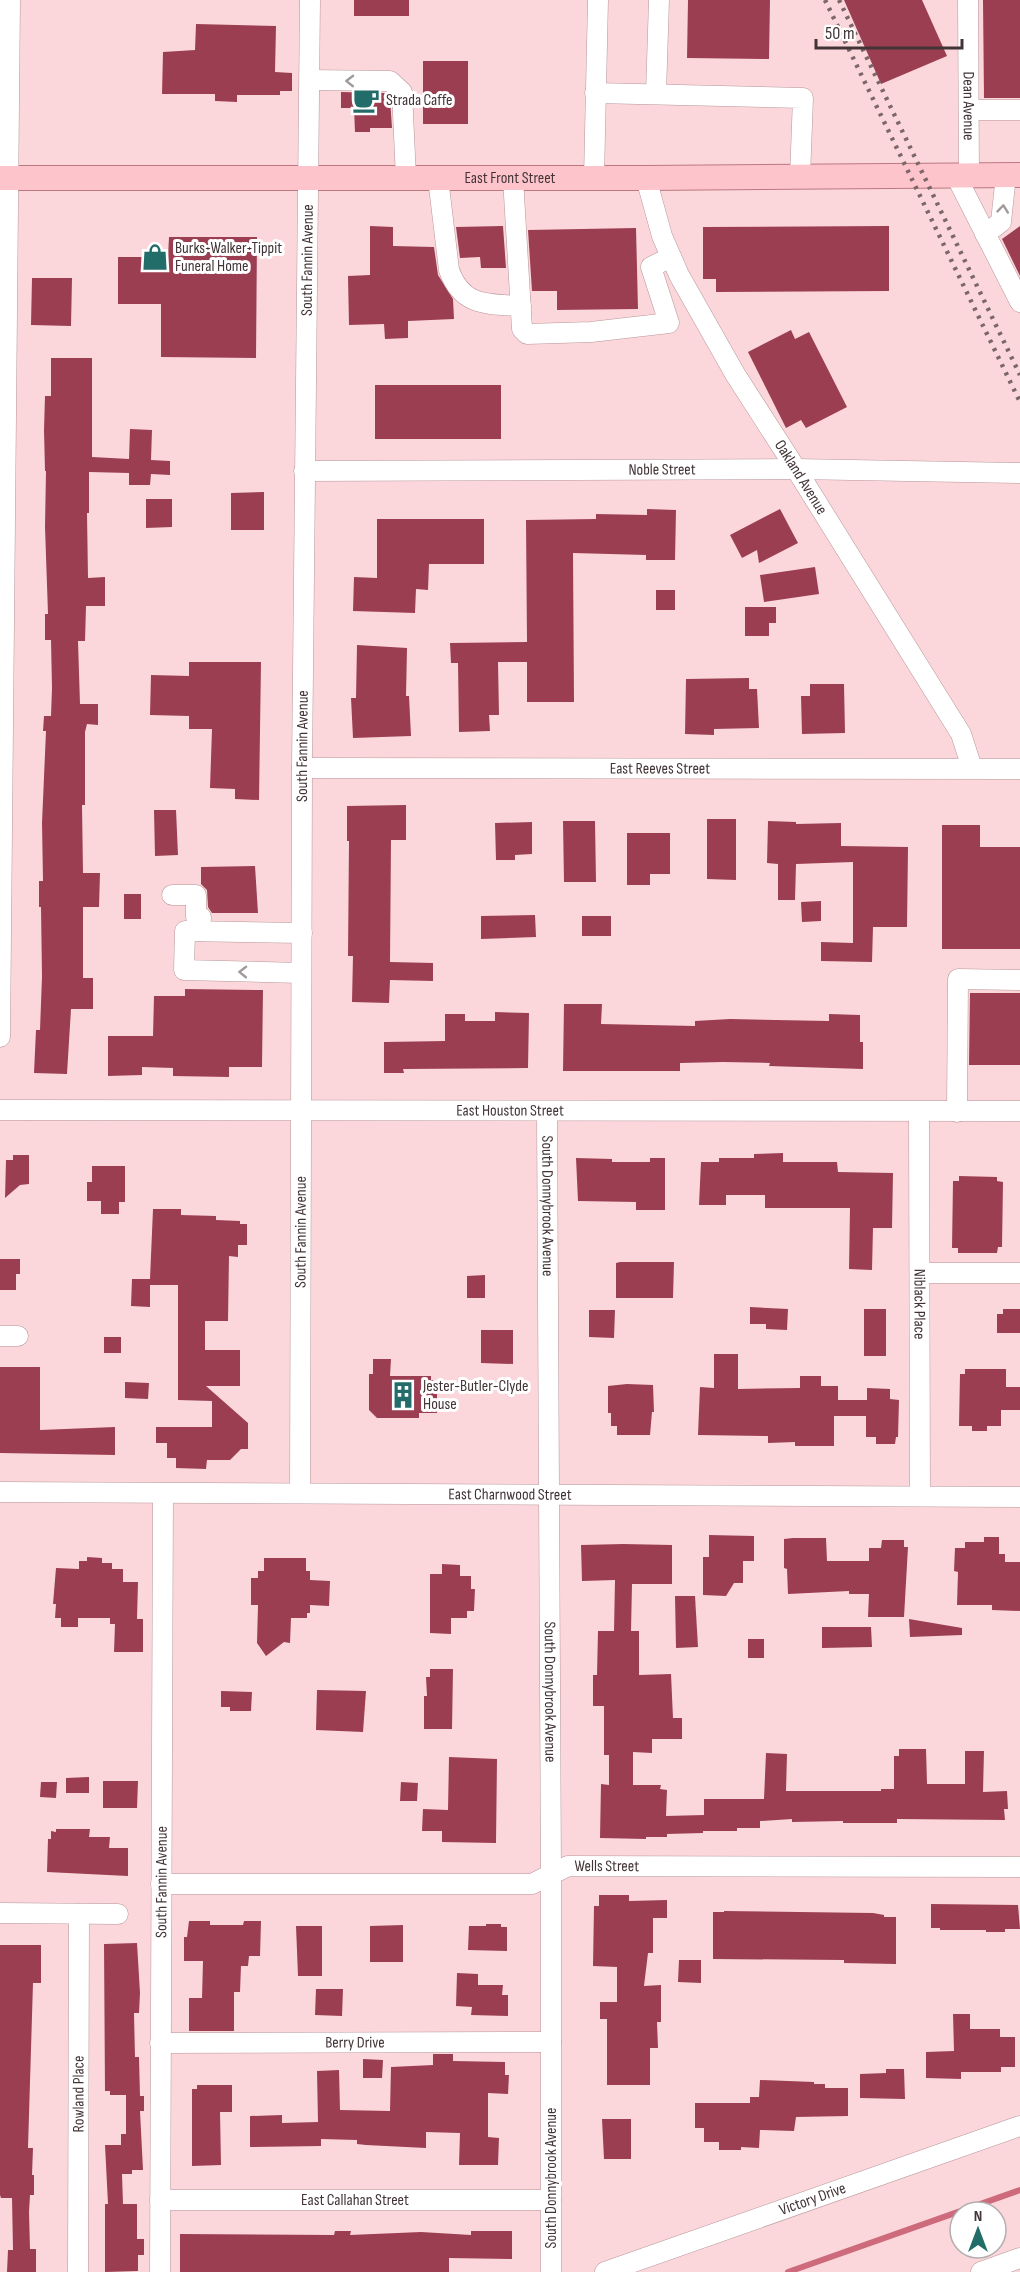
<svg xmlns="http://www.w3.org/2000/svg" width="1020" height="2272" font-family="'Sofia Sans Condensed',sans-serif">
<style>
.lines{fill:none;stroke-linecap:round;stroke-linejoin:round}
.stream{stroke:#cd6a7b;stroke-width:6}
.building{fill:#9c3e52}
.minor-casing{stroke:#b7969a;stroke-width:21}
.major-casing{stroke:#bb7881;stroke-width:26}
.minor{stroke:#fff;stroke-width:20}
.major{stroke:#fdc4cc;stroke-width:24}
.rail{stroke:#7b6669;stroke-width:4.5;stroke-dasharray:3 6;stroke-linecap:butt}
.oneway{stroke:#a09a9a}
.labels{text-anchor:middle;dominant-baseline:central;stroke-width:6;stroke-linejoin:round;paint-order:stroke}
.poi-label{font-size:16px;fill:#423436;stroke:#fff;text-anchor:start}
.street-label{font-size:16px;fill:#423436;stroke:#fff}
</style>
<rect width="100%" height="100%" fill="#fbd7db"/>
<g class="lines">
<!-- stream -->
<polyline class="stream" points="788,2272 1020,2190"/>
</g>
<!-- building -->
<g class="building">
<rect x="354" y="0" width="55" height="16"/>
<polygon points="688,0 770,0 769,59 687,58"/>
<polygon points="844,0 922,0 947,56 881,84"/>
<polygon points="983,0 1020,0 1020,98 984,98"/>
<polygon points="196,24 276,26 275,72 292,73 292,91 280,91 280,95 237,95 237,102 215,101 215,94 162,94 163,52 195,50"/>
<rect x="423" y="61" width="45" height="63"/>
<polygon points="341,92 385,93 390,98 392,128 370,128 370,132 355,132 354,108 341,108"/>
<polygon points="370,226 393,227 393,246 434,247 438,275 453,299 454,319 408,321 408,338 385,339 384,324 349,325 348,276 370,275"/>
<polygon points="503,226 506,268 481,268 480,257 460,258 456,227"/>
<polygon points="889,226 889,291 716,292 716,279 703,279 703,227"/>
<polygon points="1020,226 1020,276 1002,239"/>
<polygon points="636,228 638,309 557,310 557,291 532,291 528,230"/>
<polygon points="169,237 257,237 256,358 161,357 161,304 118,304 118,257 168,257"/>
<polygon points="32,278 72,278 71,326 31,325"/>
<polygon points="791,330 795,339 809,332 847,407 806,428 801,420 786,428 748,352"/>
<polygon points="51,358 92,358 92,457 129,459 130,429 152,430 151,460 170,461 170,475 151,474 150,485 129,485 129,473 89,472 89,513 87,513 88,578 105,577 105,606 86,606 85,641 78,641 80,704 98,704 98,725 87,724 85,732 85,805 82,805 83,873 100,873 99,907 83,907 83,978 93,978 93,1009 71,1009 67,1074 34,1073 36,1030 40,1030 42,977 41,907 39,907 39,881 43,881 42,823 46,731 43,731 44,716 51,716 52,688 51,640 45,640 45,614 48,614 45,527 46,471 45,471 44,430 45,396 51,396"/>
<rect x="375" y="385" width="126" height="54"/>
<polygon points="264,492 264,530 231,530 231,493"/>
<polygon points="146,499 172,499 172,527 146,528"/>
<polygon points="647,509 676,510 675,560 646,560 646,555 573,553 574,702 527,702 527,662 498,662 499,715 489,715 490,731 459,732 458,663 451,663 450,643 527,642 526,520 596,519 596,514 647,515"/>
<polygon points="780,509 798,543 759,563 757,550 742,558 730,535"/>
<polygon points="377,519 484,519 484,564 429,564 428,590 416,589 415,613 353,611 354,577 377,578"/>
<polygon points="815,567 819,594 764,602 760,575"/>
<rect x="656" y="590" width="19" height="20"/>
<polygon points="745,607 776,607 776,623 769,623 769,636 745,636"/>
<polygon points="357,645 407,648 406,696 409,696 411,736 353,738 351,698 356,698"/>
<polygon points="189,662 261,662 259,800 235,799 235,789 210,788 212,729 189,729 189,716 150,715 151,675 189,676"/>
<polygon points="749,678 749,689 757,689 759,728 714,729 714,735 685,734 686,679"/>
<polygon points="810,684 844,684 845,733 802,734 801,696 810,696"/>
<polygon points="406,805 406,840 391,840 390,962 433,963 433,981 390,980 389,1003 352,1002 353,956 348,956 349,841 347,841 347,806"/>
<polygon points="154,810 176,810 178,855 155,856"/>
<polygon points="707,819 736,819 736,880 707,879"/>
<polygon points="563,821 595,821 596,882 564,882"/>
<polygon points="768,821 796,822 796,824 841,823 841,846 908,847 907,927 873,927 872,962 821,961 821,942 853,943 853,862 796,864 795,900 778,900 778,864 767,863"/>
<polygon points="532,822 532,854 515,855 515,860 496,860 495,823"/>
<polygon points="942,825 980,825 980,847 1020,847 1020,949 942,949"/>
<polygon points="627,833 670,833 670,874 650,874 650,885 627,885"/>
<polygon points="255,866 258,913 212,913 208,907 207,890 201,884 201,867"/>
<rect x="124" y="894" width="17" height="25"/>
<polygon points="821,901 821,921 802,922 801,902"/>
<polygon points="535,915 536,937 481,939 481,916"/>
<rect x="582" y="916" width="29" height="20"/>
<polygon points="185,989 263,990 262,1067 229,1067 229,1077 173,1076 173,1068 142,1067 142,1075 108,1076 108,1036 153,1036 154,996 185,996"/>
<polygon points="970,993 1020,993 1020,1065 969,1065"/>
<polygon points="564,1004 602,1004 601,1024 695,1026 695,1021 730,1019 829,1021 829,1014 860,1015 860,1042 863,1042 863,1069 769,1066 770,1063 723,1062 680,1063 680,1071 563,1071"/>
<polygon points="495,1012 529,1013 528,1068 403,1069 404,1073 384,1073 384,1042 445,1041 445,1014 465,1014 465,1021 495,1021"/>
<polygon points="783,1153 783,1162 837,1162 838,1172 893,1173 892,1228 873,1228 872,1270 849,1269 850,1208 765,1208 765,1195 726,1195 726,1205 699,1205 701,1162 719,1162 719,1158 754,1158 754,1154"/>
<polygon points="13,1155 29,1155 29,1184 20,1185 5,1198 6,1160 13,1160"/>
<polygon points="576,1158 612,1159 612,1162 650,1162 650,1158 665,1158 665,1210 636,1210 636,1202 578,1201"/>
<polygon points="92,1166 125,1166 125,1202 119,1202 119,1214 101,1214 101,1201 87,1201 87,1182 92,1182"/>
<polygon points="959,1176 997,1177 997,1181 1003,1182 1002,1247 998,1247 997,1253 958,1253 958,1248 952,1248 953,1181 959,1181"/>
<polygon points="153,1209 181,1209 181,1215 216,1216 216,1220 240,1221 240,1224 247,1224 247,1245 238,1245 238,1257 229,1256 228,1321 205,1321 205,1350 240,1350 240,1386 206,1386 248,1423 248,1449 241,1449 230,1460 207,1460 206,1469 176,1468 176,1458 167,1458 167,1443 156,1443 156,1427 212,1427 212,1401 178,1400 178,1285 150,1285 150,1307 131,1306 132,1279 150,1279"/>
<polygon points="0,1259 20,1259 20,1274 16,1274 16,1290 0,1290"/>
<polygon points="620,1262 674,1262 673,1298 616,1298 616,1263"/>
<polygon points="485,1275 485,1298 467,1298 467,1276"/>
<polygon points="750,1307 788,1309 787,1330 766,1329 766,1324 750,1324"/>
<rect x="864" y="1309" width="22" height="47"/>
<polygon points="1003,1309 1020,1309 1020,1333 997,1333 997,1314 1003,1314"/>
<polygon points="589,1310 615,1310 614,1338 589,1337"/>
<polygon points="481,1330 513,1330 513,1364 481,1363"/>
<rect x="104" y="1337" width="17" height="16"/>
<polygon points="714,1354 738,1354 738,1389 800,1388 800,1376 821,1376 821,1386 838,1386 838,1400 867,1400 867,1388 890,1389 890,1399 899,1400 898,1437 896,1437 895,1444 876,1444 876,1437 866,1437 866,1416 834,1416 834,1446 795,1446 795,1442 768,1443 768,1436 698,1435 700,1387 714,1388"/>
<polygon points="373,1359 391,1359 390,1376 431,1376 431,1380 437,1380 437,1413 419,1413 419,1418 377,1418 369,1410 369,1374 373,1374"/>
<polygon points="0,1367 40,1367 40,1430 115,1427 115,1455 0,1453"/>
<polygon points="965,1369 1006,1369 1006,1387 1020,1387 1020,1410 1001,1410 1001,1426 987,1426 987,1431 972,1431 972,1426 959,1426 960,1374 965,1374"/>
<polygon points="125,1382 149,1383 148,1399 125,1398"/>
<polygon points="627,1384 653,1385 654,1412 652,1412 650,1435 617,1435 617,1426 611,1426 611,1413 608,1413 608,1386"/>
<polygon points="709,1535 754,1536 754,1561 743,1561 743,1583 734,1583 726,1596 703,1595 703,1557 709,1557"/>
<polygon points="984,1537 999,1537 999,1554 1005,1554 1005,1562 1020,1562 1020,1611 992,1610 992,1605 957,1605 958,1572 954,1571 955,1548 965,1548 965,1542 984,1542"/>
<polygon points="793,1538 826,1538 827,1561 869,1561 869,1548 881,1548 882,1540 904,1540 904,1547 908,1547 904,1617 868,1617 869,1594 849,1594 849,1591 788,1594 787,1569 784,1568 784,1539"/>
<polygon points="623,1544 672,1545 672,1584 632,1584 631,1631 639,1631 639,1675 671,1674 673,1718 682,1718 682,1739 652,1739 652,1753 633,1752 633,1785 661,1785 660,1789 667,1790 666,1816 704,1815 704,1799 764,1799 766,1753 787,1754 786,1791 881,1791 881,1789 894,1789 894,1756 899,1756 899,1749 926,1749 927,1784 965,1784 965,1751 984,1751 983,1792 1007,1791 1008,1809 1004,1809 1005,1820 897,1819 897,1823 843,1823 843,1821 792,1822 792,1819 760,1821 760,1828 737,1828 737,1831 703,1831 703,1833 667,1834 667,1837 646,1837 646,1839 600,1838 601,1784 609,1785 609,1755 604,1755 604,1706 593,1706 593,1675 597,1675 598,1631 614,1631 615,1580 582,1581 581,1545"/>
<polygon points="87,1557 102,1558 102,1563 112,1563 112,1569 123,1569 123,1582 138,1582 137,1619 143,1619 143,1652 114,1652 115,1624 110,1624 110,1618 78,1618 78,1627 61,1627 61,1618 55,1618 56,1604 53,1604 56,1568 79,1569 79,1561 87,1561"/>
<polygon points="264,1558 306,1558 306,1571 310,1571 310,1580 330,1581 329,1606 310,1605 310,1613 307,1613 307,1618 291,1618 290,1643 284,1642 266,1656 257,1643 258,1605 251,1605 251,1578 258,1578 258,1571 264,1571"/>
<polygon points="442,1564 460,1565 460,1576 471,1576 471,1589 475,1589 474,1611 467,1611 467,1618 451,1618 451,1634 430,1633 430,1574 442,1574"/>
<polygon points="675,1596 695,1596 698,1647 676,1648"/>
<polygon points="909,1619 962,1628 962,1635 910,1637"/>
<polygon points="822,1627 871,1627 872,1647 822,1648"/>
<rect x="748" y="1639" width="16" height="19"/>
<polygon points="430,1669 453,1669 452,1729 424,1729 424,1696 427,1696 426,1677 430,1677"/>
<polygon points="317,1690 366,1691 363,1732 316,1730"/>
<polygon points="221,1691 252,1692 251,1711 230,1711 230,1707 221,1707"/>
<polygon points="449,1757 497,1759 496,1843 442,1842 442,1831 422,1831 423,1809 448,1810"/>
<polygon points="89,1777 89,1793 66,1793 66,1778"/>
<polygon points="103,1781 138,1781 137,1808 103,1808"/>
<polygon points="41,1782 57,1782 56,1798 40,1797"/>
<polygon points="401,1782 418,1783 417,1801 400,1801"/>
<polygon points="56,1829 90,1829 89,1837 110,1837 109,1848 128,1848 128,1876 47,1872 48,1839 51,1839 51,1831 56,1832"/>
<polygon points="599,1895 629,1895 629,1901 667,1900 667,1918 653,1918 653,1953 648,1953 644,1986 661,1985 661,2022 657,2022 658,2048 650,2048 650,2085 607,2085 607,2019 600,2019 600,2002 617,2002 617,1967 593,1966 594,1906 599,1906"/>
<polygon points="931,1904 1018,1905 1020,1929 1005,1929 1005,1932 986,1932 986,1930 940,1930 940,1928 931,1928"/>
<polygon points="724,1911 873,1913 884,1915 884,1917 896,1917 896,1964 844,1963 844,1960 713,1959 713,1912 724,1912"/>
<polygon points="189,1921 210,1921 210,1925 243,1925 244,1921 261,1921 260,1956 249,1956 248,1966 241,1966 240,1992 234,1992 234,2031 189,2031 189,1998 202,1998 203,1961 184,1961 184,1937 187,1937"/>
<polygon points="486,1924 501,1924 501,1927 507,1927 507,1951 468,1950 469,1926 486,1926"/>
<polygon points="403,1925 403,1962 370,1962 370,1926"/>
<polygon points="296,1926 322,1926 322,1976 298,1976"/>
<polygon points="137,1943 140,1993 139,2013 134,2013 135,2057 139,2057 140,2096 144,2096 144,2111 140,2111 143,2170 132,2170 132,2174 122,2174 123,2204 137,2204 137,2239 144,2239 144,2255 138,2255 138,2271 105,2272 105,2204 108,2204 105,2145 121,2145 121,2134 126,2134 126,2095 110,2095 110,2091 105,2091 104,1944"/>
<polygon points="0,1945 41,1945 41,1983 33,1983 28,2148 33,2148 32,2175 34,2175 34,2195 30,2195 29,2212 30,2249 36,2249 36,2272 7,2272 8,2250 13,2250 12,2198 1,2198 0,2195"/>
<polygon points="679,1960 701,1960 701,1983 678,1982"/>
<polygon points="457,1973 478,1974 478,1985 503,1985 502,1995 508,1995 508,2016 471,2015 472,2007 456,2006"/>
<polygon points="316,1989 343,1989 342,2016 315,2015"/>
<polygon points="953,2014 970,2014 970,2029 1000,2029 1000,2037 1015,2037 1015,2067 1001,2067 1001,2072 961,2072 961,2079 926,2078 926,2052 954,2051"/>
<polygon points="433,2054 453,2054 453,2061 505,2062 505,2075 509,2075 508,2094 488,2093 488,2137 499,2138 498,2165 459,2165 460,2133 426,2132 426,2148 366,2145 357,2144 357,2140 321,2139 321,2146 250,2147 250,2116 282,2115 282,2123 318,2122 317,2071 339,2070 340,2110 390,2111 391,2067 433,2065"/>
<polygon points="363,2059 383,2060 382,2078 363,2078"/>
<polygon points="886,2069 904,2069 905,2099 860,2098 860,2074 886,2073"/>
<polygon points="760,2080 814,2082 814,2084 825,2084 825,2088 848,2088 848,2116 796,2117 794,2131 760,2130 759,2148 741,2147 741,2150 719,2150 719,2142 704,2142 704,2128 695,2128 695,2103 750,2103 750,2097 759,2097"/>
<polygon points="197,2085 232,2085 232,2112 220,2112 221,2165 192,2166 192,2089 197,2089"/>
<polygon points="602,2119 631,2119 631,2159 604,2159"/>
<polygon points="335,2231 351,2231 350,2235 421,2232 471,2235 471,2231 512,2231 512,2259 449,2258 449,2272 180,2272 180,2234 334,2235"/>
</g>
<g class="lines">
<defs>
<g id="minor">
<path id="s1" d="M968 0 969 176"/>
<polyline points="310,80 390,81 402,92 406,178"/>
<polyline points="595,93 803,98 800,177"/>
<polyline points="656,94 659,0"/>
<polyline points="969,110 1020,110"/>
<polyline points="956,176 1020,302"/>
<path d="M438 178 449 270C462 307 488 304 521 306"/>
<polyline points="513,178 522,329 527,334 591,332 669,323 651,267 671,257"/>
<polyline points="594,178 598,0"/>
<path id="s2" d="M646 178 662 236 679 275 735 374 796 469 961 734 972 768"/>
<polyline points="985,234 1001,222 1006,175"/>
<path id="s3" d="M304 471 796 469 1020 473"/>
<path id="s4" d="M302 768 1020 769"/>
<polyline points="172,895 196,895 196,917 201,917 200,931"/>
<polyline points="301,973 184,970 185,931 302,933"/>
<polyline points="0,1037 10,0"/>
<path id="s5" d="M0 1110 1020 1111"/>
<path id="s6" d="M547 1112 551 1874V2272"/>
<path id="s7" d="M919 1112 920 1496"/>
<polyline points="957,1112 958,979 1020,980"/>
<polyline points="920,1273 1020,1273"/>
<polyline points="0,1336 18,1336"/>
<path id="s8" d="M0 1492 1020 1497"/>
<path id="s9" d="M300 1493 302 768 310 0"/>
<path id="s10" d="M161 1884H532L568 1866 1020 1867"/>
<polyline points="0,1913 118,1914"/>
<path id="s11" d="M160 2043 551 2042"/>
<path id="s12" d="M160 2200H551"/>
<path id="s13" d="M78 2272 79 1914"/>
<path id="s14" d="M160 2272 163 1493"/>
<path id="s15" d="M605 2272 1020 2126"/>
<polyline points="981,2272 1020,2258"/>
</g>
<g id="major">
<path id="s16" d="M0 178H646L1020 175"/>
</g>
</defs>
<!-- minor casing -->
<use href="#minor" class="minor-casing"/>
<!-- major casing -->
<use href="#major" class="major-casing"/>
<!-- minor -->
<use href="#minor" class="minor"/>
<!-- major -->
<use href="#major" class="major"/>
<!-- rail -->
<g class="rail">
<polyline points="825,0 1020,402"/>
<polyline points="839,0 1020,375"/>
</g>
</g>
<!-- one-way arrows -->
<defs><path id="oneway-chevron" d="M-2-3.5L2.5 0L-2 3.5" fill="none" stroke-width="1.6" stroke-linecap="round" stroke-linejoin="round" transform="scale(1.5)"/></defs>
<g class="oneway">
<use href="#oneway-chevron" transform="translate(350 81) rotate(-179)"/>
<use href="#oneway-chevron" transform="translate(1003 209) rotate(-84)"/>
<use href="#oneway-chevron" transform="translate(243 972) rotate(-179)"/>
</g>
<!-- icons -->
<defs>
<symbol id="cafe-bare" viewBox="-9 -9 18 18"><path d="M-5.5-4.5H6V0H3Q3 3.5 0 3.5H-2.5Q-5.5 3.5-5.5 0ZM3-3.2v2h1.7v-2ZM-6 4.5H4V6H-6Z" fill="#226d69" stroke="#fff" stroke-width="2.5" paint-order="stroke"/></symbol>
<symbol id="shop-bare" viewBox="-9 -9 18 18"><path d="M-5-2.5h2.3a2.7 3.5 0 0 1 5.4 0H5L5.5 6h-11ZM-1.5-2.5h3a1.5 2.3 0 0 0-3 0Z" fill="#226d69" stroke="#fff" stroke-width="2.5" paint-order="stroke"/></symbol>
<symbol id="building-bare" viewBox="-9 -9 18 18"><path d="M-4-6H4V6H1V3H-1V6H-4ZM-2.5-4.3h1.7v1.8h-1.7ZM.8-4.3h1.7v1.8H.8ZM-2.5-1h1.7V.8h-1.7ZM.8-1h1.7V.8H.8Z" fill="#226d69" stroke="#fff" stroke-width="2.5" paint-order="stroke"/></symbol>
</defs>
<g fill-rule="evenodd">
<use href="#cafe-bare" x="347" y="81" width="38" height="38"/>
<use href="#shop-bare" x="136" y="238" width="38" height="38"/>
<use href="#building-bare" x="384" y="1376" width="38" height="38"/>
</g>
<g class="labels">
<!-- poi labels -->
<g class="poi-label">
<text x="386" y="100">Strada Caffe</text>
<text x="175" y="248">Burks-Walker-Tippit<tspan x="175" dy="18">Funeral Home</tspan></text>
<text x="423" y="1386">Jester-Butler-Clyde<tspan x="423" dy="18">House</tspan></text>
</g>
<!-- street labels -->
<g class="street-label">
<text stroke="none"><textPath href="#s1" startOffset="106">Dean Avenue</textPath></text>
<text stroke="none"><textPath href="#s16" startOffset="510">East Front Street</textPath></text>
<text stroke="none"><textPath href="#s9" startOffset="1233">South Fannin Avenue</textPath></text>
<text stroke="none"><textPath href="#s3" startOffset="358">Noble Street</textPath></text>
<text stroke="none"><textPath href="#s2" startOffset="339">Oakland Avenue</textPath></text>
<text stroke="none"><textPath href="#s9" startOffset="747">South Fannin Avenue</textPath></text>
<text stroke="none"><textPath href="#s4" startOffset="358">East Reeves Street</textPath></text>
<text stroke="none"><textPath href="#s5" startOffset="510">East Houston Street</textPath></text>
<text stroke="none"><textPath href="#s6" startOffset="94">South Donnybrook Avenue</textPath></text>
<text stroke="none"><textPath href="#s9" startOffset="261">South Fannin Avenue</textPath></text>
<text stroke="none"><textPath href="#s7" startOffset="192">Niblack Place</textPath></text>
<text stroke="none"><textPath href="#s8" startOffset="510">East Charnwood Street</textPath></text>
<text stroke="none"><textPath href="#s6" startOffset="580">South Donnybrook Avenue</textPath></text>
<text stroke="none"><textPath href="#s10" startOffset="450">Wells Street</textPath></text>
<text stroke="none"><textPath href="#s14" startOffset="390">South Fannin Avenue</textPath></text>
<text stroke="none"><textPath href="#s11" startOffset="195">Berry Drive</textPath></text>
<text stroke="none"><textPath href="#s13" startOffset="178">Rowland Place</textPath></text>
<text transform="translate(551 2178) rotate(-90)">South Donnybrook Avenue</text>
<text stroke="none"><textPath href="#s15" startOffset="220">Victory Drive</textPath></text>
<text stroke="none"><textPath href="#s12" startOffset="195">East Callahan Street</textPath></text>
</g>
</g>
<!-- north arrow -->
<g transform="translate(978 2230)"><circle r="28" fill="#ffffff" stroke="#b3aeaf" stroke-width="1.5"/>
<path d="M0-4.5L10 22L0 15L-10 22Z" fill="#226d69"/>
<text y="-9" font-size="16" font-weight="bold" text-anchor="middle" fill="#423436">N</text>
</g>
<!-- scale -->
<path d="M816 39v9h146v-9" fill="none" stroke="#423436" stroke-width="3"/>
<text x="825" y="39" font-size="18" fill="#423436" stroke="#ffffff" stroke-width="4.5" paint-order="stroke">50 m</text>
</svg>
